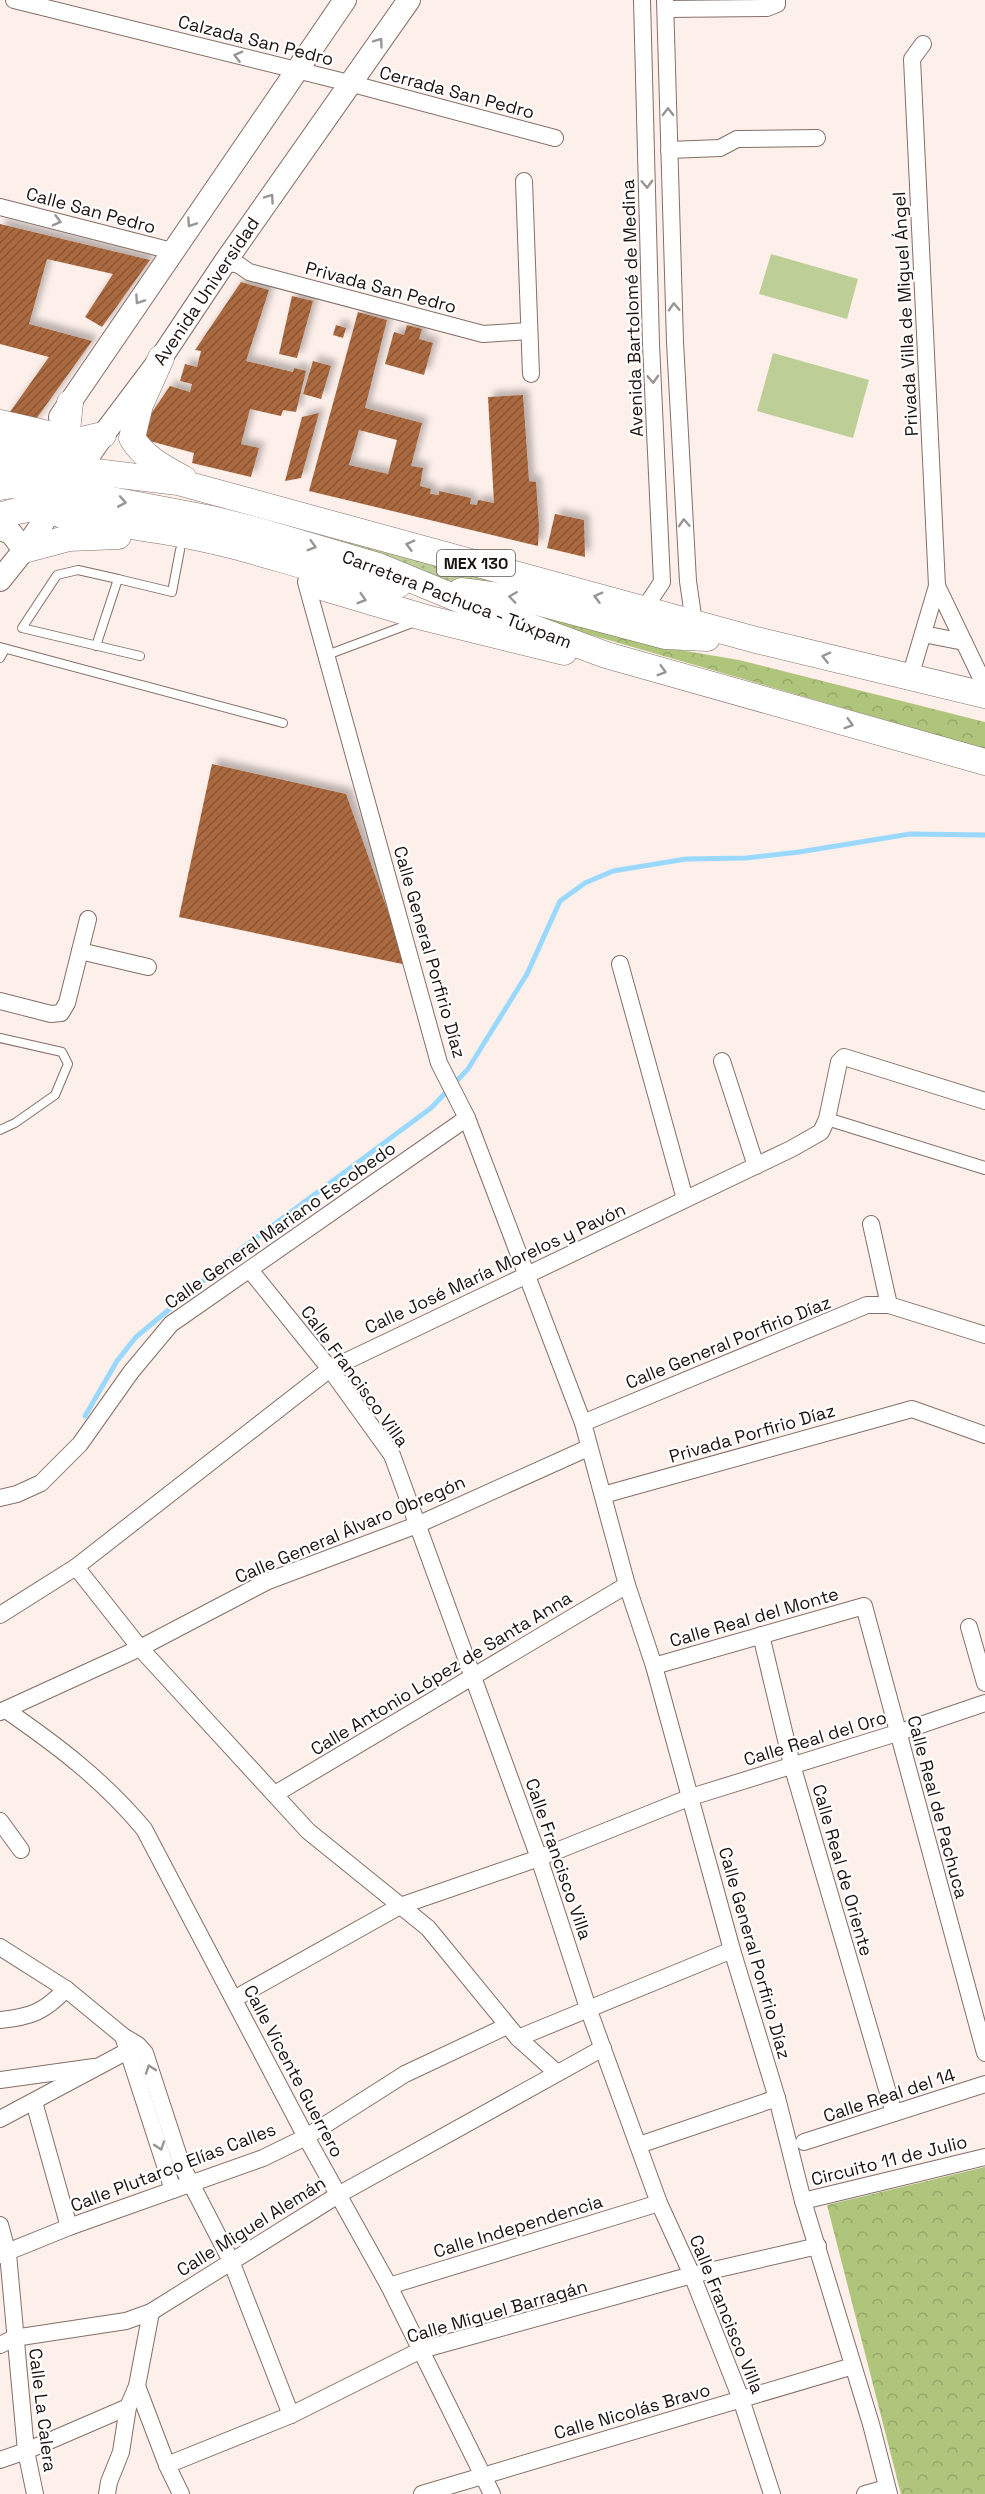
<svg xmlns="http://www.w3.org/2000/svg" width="985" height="2494" font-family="'Space Grotesk',sans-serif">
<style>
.forest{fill:url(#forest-crowns)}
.park{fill:url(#park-dots)}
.pitch{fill:#bdce97}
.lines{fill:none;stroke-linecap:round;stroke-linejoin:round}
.stream{stroke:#9ad9fd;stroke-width:5}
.building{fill:url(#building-hatch);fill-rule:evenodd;filter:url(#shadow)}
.service-casing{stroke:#837068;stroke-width:10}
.pedestrian-casing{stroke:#837068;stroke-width:14}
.minor-casing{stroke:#837068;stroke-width:18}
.secondary-casing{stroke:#837068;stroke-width:24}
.primary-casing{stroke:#837068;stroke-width:27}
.service{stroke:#fff;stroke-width:8}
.pedestrian{stroke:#fff;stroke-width:12}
.minor{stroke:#fff;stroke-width:16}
.secondary{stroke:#fff;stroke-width:22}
.primary{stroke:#fff;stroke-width:26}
.oneway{stroke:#989593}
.labels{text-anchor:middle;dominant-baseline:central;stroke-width:4.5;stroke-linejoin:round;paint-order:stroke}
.shield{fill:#fff;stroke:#5f5a58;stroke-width:1.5}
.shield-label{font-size:16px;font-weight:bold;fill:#1a1310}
.street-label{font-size:18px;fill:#1a1310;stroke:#fff}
</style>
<defs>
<pattern id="forest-crowns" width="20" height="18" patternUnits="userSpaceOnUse" patternTransform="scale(1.5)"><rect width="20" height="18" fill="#afc57b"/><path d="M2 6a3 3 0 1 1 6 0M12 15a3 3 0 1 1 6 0" fill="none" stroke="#96a869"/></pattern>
<pattern id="park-dots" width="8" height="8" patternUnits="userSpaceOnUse" patternTransform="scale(1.5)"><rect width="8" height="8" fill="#bdce97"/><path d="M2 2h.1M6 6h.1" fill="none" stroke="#a2b081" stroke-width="1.8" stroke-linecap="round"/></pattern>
<pattern id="building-hatch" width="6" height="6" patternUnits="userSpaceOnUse" patternTransform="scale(1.5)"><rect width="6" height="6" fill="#ab6941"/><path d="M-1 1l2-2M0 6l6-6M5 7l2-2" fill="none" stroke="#8a5535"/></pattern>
<filter id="shadow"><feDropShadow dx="5.5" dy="-5.5" stdDeviation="3" flood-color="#0004"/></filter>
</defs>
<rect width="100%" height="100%" fill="#fdefea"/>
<!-- forest -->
<g class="forest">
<polygon points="530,610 674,649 739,660 985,722 985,749 529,617"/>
<polygon points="985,2167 985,2494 901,2494 827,2205"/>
</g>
<!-- park -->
<polygon class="park" points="320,535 509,584 433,580 319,538"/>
<!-- pitch -->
<g class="pitch">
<polygon points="771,254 858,279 847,319 759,294"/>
<polygon points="773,353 869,380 853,438 757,411"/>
</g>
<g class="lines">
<!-- stream -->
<polyline class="stream" points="85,1416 117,1361 136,1337 245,1246 431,1108 468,1069 527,974 560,901 585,883 613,871 686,859 746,858 799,852 910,834 985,835"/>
</g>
<!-- building -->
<g class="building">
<polygon points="0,224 150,260 102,327 85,317 113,274 47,259 29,324 92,341 31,426 5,419 49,357 0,344"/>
<polygon points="241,282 269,290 246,361 293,372 294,368 306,371 296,412 283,410 281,416 250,409 241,444 259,448 251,477 192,463 194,453 135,437 170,386 190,392 192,384 180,381 185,364 197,367 201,351 195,350"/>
<polygon points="292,296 313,301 297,358 279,354"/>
<path d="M358 312 387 320 365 408 422 423 411 466 423 468 420 486 431 489 430 494 439 495V491L471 498 470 504 477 505 478 500 494 503 488 397 523 395 529 481 536 482 539 526 538 546 309 491ZM359 430 397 440 388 474 349 465Z"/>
<polygon points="336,325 346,328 343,338 333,335"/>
<polygon points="407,325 422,329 419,339 433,343 424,375 385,364 394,332 404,335"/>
<polygon points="313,361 331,366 321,399 303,394"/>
<polygon points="319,413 301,478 285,481 302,417"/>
<polygon points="555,514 584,520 585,557 547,548"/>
<polygon points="212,764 346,794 407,965 179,917"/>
</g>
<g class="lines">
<defs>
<g id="service">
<polyline points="118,579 78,570 57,575 22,628 140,656"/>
<polyline points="96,646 118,579 172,592 180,550"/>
<polyline points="0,647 283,723"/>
<polyline points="327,655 415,622"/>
<polyline points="0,658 5,649"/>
<polyline points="0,1038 62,1052 68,1064 55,1095 15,1123 0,1130"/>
</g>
<polyline id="pedestrian" points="827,1119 985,1168"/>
<g id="minor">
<polyline points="14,0 349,83 555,138"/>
<polyline points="642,0 651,344 662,582 644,609"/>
<polyline points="665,0 675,342 688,581 694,623"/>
<polyline points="666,9 767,8 777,4 777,0"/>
<polyline points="669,150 720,148 737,139 817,138"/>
<polyline points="524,181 531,374"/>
<polyline points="0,207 172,251"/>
<polyline points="225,262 239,265 249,272 483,334 529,331"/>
<polyline points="306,582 439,1063 467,1118 583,1423 627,1585 654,1666 732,1950 777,2098 803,2201 871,2424 889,2494"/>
<polyline points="937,586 985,686"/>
<polyline points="923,634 964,642"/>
<polyline points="910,677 937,586 912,59 923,44"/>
<polyline points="80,951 148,967"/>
<polyline points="620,964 685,1199"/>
<polyline points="0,1001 51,1014 61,1013 67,1003 88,919"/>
<polyline points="722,1061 756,1166"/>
<polyline points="871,1224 889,1305"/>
<polyline points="250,1270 330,1369 392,1455 539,1858 588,2008 659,2203 692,2275 741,2399 772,2494"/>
<polyline points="583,1423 867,1305 889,1305 985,1335"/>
<polyline points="603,1495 912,1409 985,1435"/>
<polyline points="0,1498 17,1494 41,1483 80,1444 131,1372 171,1324 467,1118"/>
<polyline points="76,1567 140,1648 308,1831 428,1928 518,2038 557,2073"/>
<polyline points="0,1615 76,1567 330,1369 791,1149 821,1132 827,1119 839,1062 844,1057 985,1101"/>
<polyline points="969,1627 985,1683"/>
<polyline points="761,1635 792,1765 894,2113"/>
<polyline points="654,1666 864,1606 985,2053"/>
<path d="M6 1710C58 1746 103 1780 144 1829L306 2137 389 2286 492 2494"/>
<polyline points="0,1712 140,1648 268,1581 417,1525 588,1448"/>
<polyline points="275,1794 627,1585"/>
<polyline points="0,1821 21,1850"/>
<polyline points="0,1947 66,1989 123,2036 138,2045 145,2053 182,2166 231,2261 291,2415"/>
<polyline points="234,1999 400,1906 539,1858 691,1797 897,1733 985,1703"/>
<path d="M0 2020C31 2017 44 2012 66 1989"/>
<polyline points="123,2036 173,2190"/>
<polyline points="518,2038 732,1950"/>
<polyline points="0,2080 94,2067"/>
<polyline points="34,2102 69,2227"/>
<polyline points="0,2119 135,2047"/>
<polyline points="804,2142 985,2084"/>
<polyline points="639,2145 777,2098"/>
<polyline points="803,2201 985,2157"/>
<polyline points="0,2225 8,2254 26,2451 35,2494"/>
<polyline points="0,2255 69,2227 263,2158 306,2137 405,2074 507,2026"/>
<polyline points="389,2286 659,2203"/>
<polyline points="0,2345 14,2338 126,2321 151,2312 338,2195 603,2048"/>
<polyline points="137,2386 167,2465 181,2494"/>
<polyline points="0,2460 26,2451 128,2407"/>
<polyline points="167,2465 291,2415 421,2350 692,2275 818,2246"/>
<polyline points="107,2494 109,2482 121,2452 128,2407 137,2386 151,2312"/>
<polyline points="422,2494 853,2366"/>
<polyline points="865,2494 887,2488"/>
</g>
<g id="secondary">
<polyline points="60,417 345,0"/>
<polyline points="0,529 11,533 24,550"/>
<polyline points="0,580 24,550 103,435 161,358 225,262 409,0"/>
</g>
<g id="primary">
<path d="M161 358 140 405 132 438C144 458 164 468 184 479"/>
<polyline points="0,423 48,434"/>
<polyline points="0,444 23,449 52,447 103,435"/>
<polyline points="64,458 70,403"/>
<polyline points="0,468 79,470 178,482 756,640 985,695"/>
<polyline points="0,487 13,485 64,491 212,519 259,531 378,566 490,612 606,655 985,762"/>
<path d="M0 516C21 509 43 504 62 515 119 525 178 531 234 546 289 560 341 580 398 585"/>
<polyline points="24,550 69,538 118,536"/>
<polyline points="325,588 426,618 564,652"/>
<polyline points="461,591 529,600 665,636 707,638"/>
</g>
</defs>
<!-- service casing -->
<use href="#service" class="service-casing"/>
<!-- pedestrian casing -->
<use href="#pedestrian" class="pedestrian-casing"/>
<!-- minor casing -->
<use href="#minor" class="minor-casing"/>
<!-- secondary casing -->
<use href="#secondary" class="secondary-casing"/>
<!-- primary casing -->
<use href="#primary" class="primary-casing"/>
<!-- service -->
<use href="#service" class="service"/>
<!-- pedestrian -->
<use href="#pedestrian" class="pedestrian"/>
<!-- minor -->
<use href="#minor" class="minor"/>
<!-- secondary -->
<use href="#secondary" class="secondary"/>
<!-- primary -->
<use href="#primary" class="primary"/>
</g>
<!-- one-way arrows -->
<defs><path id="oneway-chevron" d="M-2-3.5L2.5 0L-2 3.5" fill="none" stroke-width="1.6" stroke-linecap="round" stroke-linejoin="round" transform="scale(1.5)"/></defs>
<g class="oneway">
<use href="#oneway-chevron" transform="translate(379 42) rotate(-54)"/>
<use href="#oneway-chevron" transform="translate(238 56) rotate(-166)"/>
<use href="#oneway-chevron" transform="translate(668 112) rotate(-91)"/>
<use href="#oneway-chevron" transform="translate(647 184) rotate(88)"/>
<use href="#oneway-chevron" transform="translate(270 198) rotate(-55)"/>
<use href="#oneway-chevron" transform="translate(57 221) rotate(15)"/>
<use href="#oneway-chevron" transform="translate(191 223) rotate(124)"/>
<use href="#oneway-chevron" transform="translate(139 300) rotate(124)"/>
<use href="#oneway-chevron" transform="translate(674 307) rotate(-92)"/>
<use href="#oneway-chevron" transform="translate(653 379) rotate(87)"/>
<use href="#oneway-chevron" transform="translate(122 502) rotate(10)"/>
<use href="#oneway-chevron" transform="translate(684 523) rotate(-93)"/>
<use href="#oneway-chevron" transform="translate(410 545) rotate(-165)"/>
<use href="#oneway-chevron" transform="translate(312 546) rotate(16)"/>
<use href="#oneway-chevron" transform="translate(513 597) rotate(-172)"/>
<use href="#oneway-chevron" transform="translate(598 597) rotate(-165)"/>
<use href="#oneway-chevron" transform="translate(362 599) rotate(17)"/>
<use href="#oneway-chevron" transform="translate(826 657) rotate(-166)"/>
<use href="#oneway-chevron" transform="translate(662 671) rotate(16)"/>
<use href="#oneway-chevron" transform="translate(849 724) rotate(16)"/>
<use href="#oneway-chevron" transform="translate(150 2069) rotate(-109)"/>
<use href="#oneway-chevron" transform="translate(160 2146) rotate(71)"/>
</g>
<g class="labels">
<!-- shield labels -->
<rect class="shield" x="437" y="550" width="78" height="26" rx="4.5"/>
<g class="shield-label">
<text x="476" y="563">MEX 130</text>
</g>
<!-- street labels -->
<g class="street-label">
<text transform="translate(256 40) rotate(14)">Calzada San Pedro</text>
<text transform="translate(457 92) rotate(15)">Cerrada San Pedro</text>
<text transform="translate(91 210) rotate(15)">Calle San Pedro</text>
<text transform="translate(381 287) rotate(15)">Privada San Pedro</text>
<text transform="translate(206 291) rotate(-56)">Avenida Universidad</text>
<text transform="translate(632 308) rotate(-92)">Avenida Bartolomé de Medina</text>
<text transform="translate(905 314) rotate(-93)">Privada Villa de Miguel Ángel</text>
<text transform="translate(457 599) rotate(21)">Carretera Pachuca - Túxpam</text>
<text transform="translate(430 952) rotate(74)">Calle General Porfirio Díaz</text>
<text transform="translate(280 1225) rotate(-35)">Calle General Mariano Escobedo</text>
<text transform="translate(495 1268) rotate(-25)">Calle José María Morelos y Pavón</text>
<text transform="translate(728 1342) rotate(-22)">Calle General Porfirio Díaz</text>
<text transform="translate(355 1376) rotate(54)">Calle Francisco Villa</text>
<text transform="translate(752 1433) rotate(-16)">Privada Porfirio Díaz</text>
<text transform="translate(350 1529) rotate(-23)">Calle General Álvaro Obregón</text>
<text transform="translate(754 1617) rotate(-16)">Calle Real del Monte</text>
<text transform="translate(441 1673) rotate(-31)">Calle Antonio López de Santa Anna</text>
<text transform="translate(815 1738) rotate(-17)">Calle Real del Oro</text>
<text transform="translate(938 1807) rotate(75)">Calle Real de Pachuca</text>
<text transform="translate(559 1859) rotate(71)">Calle Francisco Villa</text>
<text transform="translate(843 1870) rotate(74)">Calle Real de Oriente</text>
<text transform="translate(755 1953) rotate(74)">Calle General Porfirio Díaz</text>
<text transform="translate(294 2071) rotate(62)">Calle Vicente Guerrero</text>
<text transform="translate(889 2095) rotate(-18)">Calle Real del 14</text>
<text transform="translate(889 2160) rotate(-14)">Circuito 11 de Julio</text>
<text transform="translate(173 2167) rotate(-21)">Calle Plutarco Elías Calles</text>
<text transform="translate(251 2226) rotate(-32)">Calle Miguel Alemán</text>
<text transform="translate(518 2226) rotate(-17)">Calle Independencia</text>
<text transform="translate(497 2311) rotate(-16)">Calle Miguel Barragán</text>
<text transform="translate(727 2314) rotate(68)">Calle Francisco Villa</text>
<text transform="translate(43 2410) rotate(83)">Calle La Calera</text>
<text transform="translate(632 2411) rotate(-16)">Calle Nicolás Bravo</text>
</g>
</g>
</svg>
